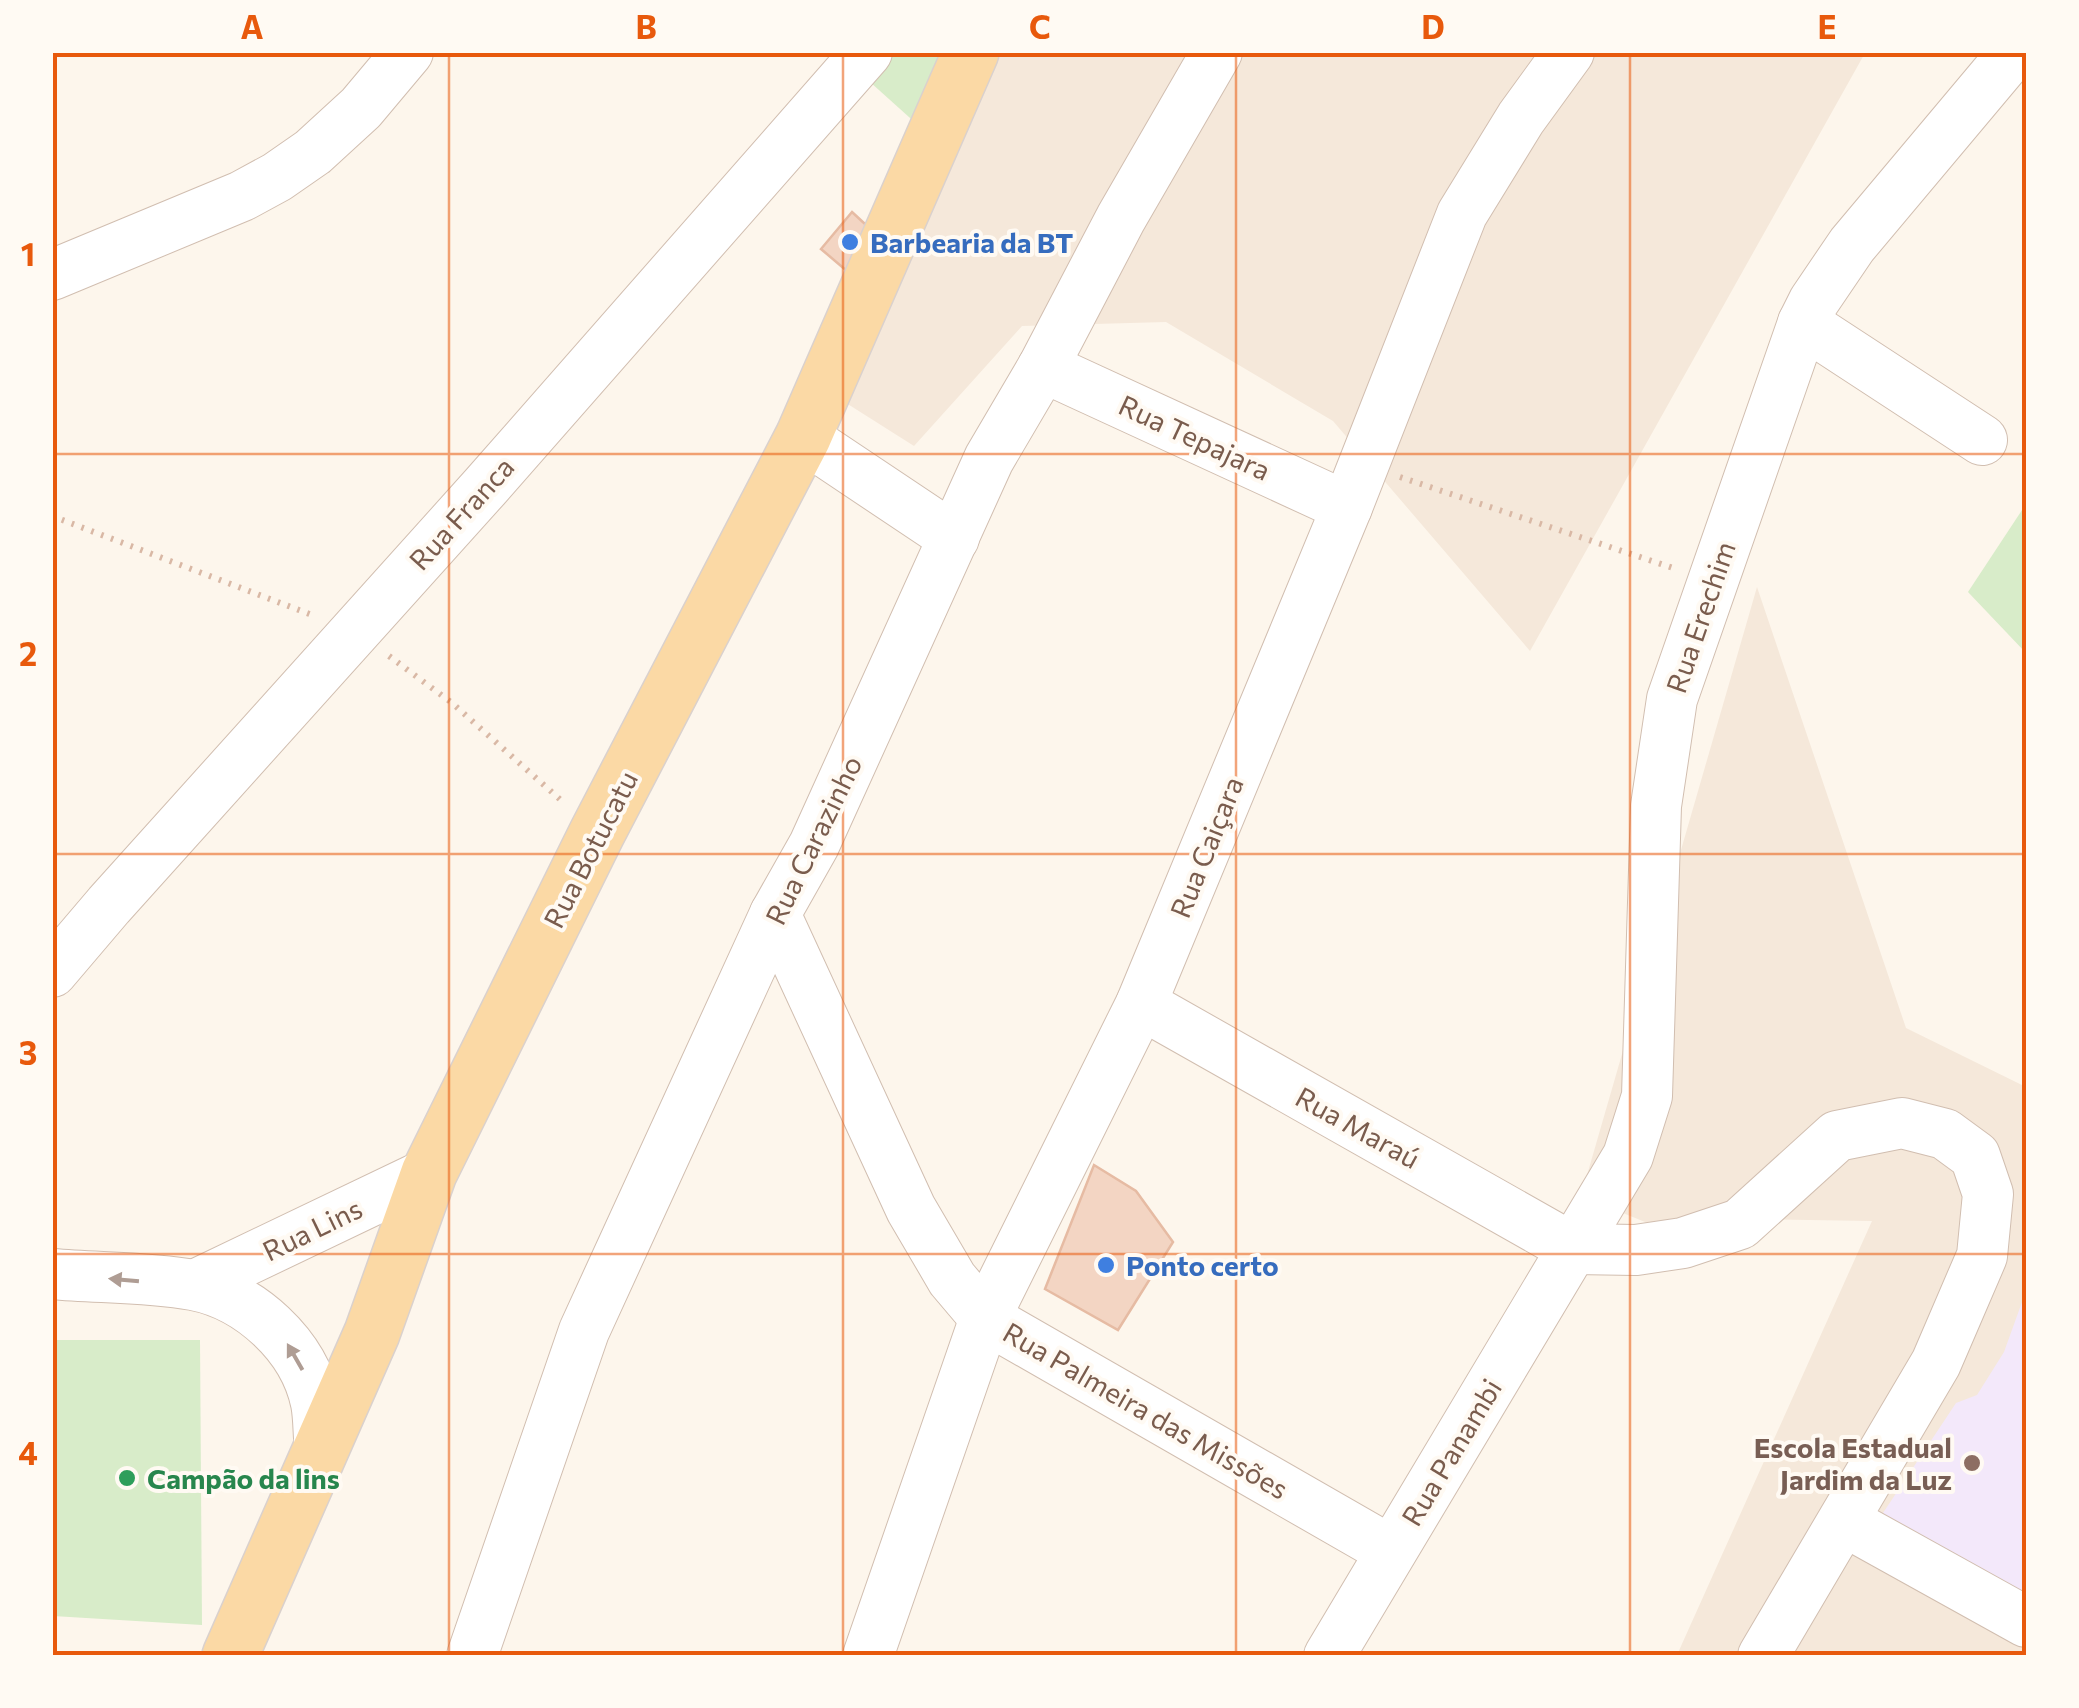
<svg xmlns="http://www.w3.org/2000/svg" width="2079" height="1708" font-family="Commissioner,sans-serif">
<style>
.residential{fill:#f5e8da}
.education{fill:#f3e8fa}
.green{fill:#d8ecc9}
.building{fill:#f3d5c3;stroke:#e6bba3;stroke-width:2.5}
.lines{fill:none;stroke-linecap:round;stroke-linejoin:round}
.minor-casing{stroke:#d1beb0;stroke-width:52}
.major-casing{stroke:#dad1cd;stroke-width:58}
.path{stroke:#d9b8a5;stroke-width:6;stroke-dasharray:2.5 8;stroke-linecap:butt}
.minor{stroke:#fff;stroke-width:50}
.major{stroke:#fbd9a5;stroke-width:55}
.oneway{fill:#af9d94}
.grid{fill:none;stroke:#e8590c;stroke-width:2.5;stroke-opacity:0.55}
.shop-dot{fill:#3f7fe0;stroke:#fffaf3;stroke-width:4}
.education-dot{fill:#8d6e63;stroke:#fffaf3;stroke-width:4}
.leisure-dot{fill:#2e9e5b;stroke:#fffaf3;stroke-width:4}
.labels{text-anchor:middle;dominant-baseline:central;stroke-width:8;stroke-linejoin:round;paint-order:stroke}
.shop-label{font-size:28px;font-weight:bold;fill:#366cbe;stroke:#fffaf3;text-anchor:start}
.street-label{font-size:28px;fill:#7a5c4d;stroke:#fffaf3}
.education-label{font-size:28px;font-weight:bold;fill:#785e54;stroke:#fffaf3;text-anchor:end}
.leisure-label{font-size:28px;font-weight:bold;fill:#27864d;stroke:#fffaf3;text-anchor:start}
.neatline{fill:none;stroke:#e8590c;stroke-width:4}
.grid-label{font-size:32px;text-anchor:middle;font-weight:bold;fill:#e8590c}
</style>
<rect width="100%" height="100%" fill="#fdf6ec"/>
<!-- residential -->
<g class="residential">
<polygon points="963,53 1865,53 1530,651 1333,421 1166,322 1022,326 914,446 824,389"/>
<polygon points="1757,587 1906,1028 2026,1087 2026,1655 1677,1655 1872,1221 1739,1219 1682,1237 1581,1196"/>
</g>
<!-- education -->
<polygon class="education" points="2026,1291 2026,1599 1877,1522 1956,1403 1977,1395 2004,1352"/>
<!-- green -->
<g class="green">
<polygon points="878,53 966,53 929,135 860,73"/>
<polygon points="2026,504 2026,653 1968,592"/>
<polygon points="52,1340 200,1340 202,1625 53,1616"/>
</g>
<!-- building -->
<g class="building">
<polygon points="852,212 878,236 854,277 821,249"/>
<polygon points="1094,1165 1136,1191 1173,1242 1118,1330 1045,1289"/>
</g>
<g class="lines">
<defs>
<g id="minor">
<polyline points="52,275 242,196 277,177 313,152 361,108 408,52"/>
<polyline points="1803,323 1982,440"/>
<polyline points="1043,367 1347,507"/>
<polyline points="803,437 954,538"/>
<polyline points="775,914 911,1209 952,1279 985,1318 1391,1551"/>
<polyline points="52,972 109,905 485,487 867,52"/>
<polyline points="1141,1004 1574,1249 1636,1250 1683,1243 1740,1224 1837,1136 1902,1123 1945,1134 1975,1156 1988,1194 1982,1256 1936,1363 1763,1656"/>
<path d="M52 1274C98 1278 147 1277 193 1285 250 1296 304 1345 316 1403 319 1418 318 1434 320 1449"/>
<polyline points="195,1285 429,1173"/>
<polyline points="1844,1521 2026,1622"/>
<polyline points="472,1656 584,1331 775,914 814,845 989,459 1043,367 1121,218 1217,52"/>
<polyline points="868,1656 985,1318 1141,1004 1347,507 1462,214 1521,118 1569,52"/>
<polyline points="1329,1656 1628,1156 1647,1096 1656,806 1672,699 1803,323 1814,301 1852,245 2014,52"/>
</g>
<polyline id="major" points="230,1656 372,1333 429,1173 597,833 803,437 971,52"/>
</defs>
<!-- minor casing -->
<use href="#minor" class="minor-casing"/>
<!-- major casing -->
<use href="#major" class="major-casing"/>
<!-- path -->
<g class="path">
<polyline points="1400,477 1673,568"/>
<polyline points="52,516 312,615"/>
<polyline points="389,656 452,703 563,802"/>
</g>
<!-- minor -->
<use href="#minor" class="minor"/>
<!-- major -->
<use href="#major" class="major"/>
</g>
<!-- one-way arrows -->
<defs><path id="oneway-solid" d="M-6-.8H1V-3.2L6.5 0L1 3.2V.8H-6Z" transform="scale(2.5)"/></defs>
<g class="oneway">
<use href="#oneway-solid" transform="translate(124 1280) rotate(-175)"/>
<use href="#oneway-solid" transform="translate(295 1357) rotate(-120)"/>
</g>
<!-- grid -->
<path class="grid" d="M449 52V1656M843 52V1656M1236 52V1656M1630 52V1656M52 454H2026M52 854H2026M52 1254H2026"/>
<!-- markers -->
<g class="shop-dot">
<circle cx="850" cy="242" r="10"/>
<circle cx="1106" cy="1265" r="10"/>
</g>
<circle class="education-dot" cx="1972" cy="1463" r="10"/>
<circle class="leisure-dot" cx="127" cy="1478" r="10"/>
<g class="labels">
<!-- shop labels -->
<g class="shop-label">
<text x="870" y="242">Barbearia da BT</text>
<text x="1126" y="1265">Ponto certo</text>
</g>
<!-- street labels -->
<g class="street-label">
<text transform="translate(1195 437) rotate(25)">Rua Tepajara</text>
<text transform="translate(461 513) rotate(-48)">Rua Franca</text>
<text transform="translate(1700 617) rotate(-71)">Rua Erechim</text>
<text transform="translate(813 840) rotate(-64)">Rua Carazinho</text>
<text transform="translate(1206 847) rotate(-68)">Rua Caiçara</text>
<text transform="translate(590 849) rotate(-63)">Rua Botucatu</text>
<text transform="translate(1358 1127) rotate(29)">Rua Maraú</text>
<text transform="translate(312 1229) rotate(-26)">Rua Lins</text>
<text transform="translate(1146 1410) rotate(30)">Rua Palmeira das Missões</text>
<text transform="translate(1451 1452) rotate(-59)">Rua Panambi</text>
</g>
<!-- education labels -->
<g class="education-label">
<text x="1952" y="1447">Escola Estadual<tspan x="1952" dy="32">Jardim da Luz</tspan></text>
</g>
<!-- leisure labels -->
<g class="leisure-label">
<text x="147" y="1478">Campão da lins</text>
</g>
</g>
<!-- border -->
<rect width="2079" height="1708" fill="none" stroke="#fffaf3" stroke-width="110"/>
<rect x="55" y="55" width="1969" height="1598" class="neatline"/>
<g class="grid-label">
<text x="252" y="39">A</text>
<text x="646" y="39">B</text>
<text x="1040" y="39">C</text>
<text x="1433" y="39">D</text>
<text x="1827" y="39">E</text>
<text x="28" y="266">1</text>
<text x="28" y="666">2</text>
<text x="28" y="1065">3</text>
<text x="28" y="1465">4</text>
</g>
</svg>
